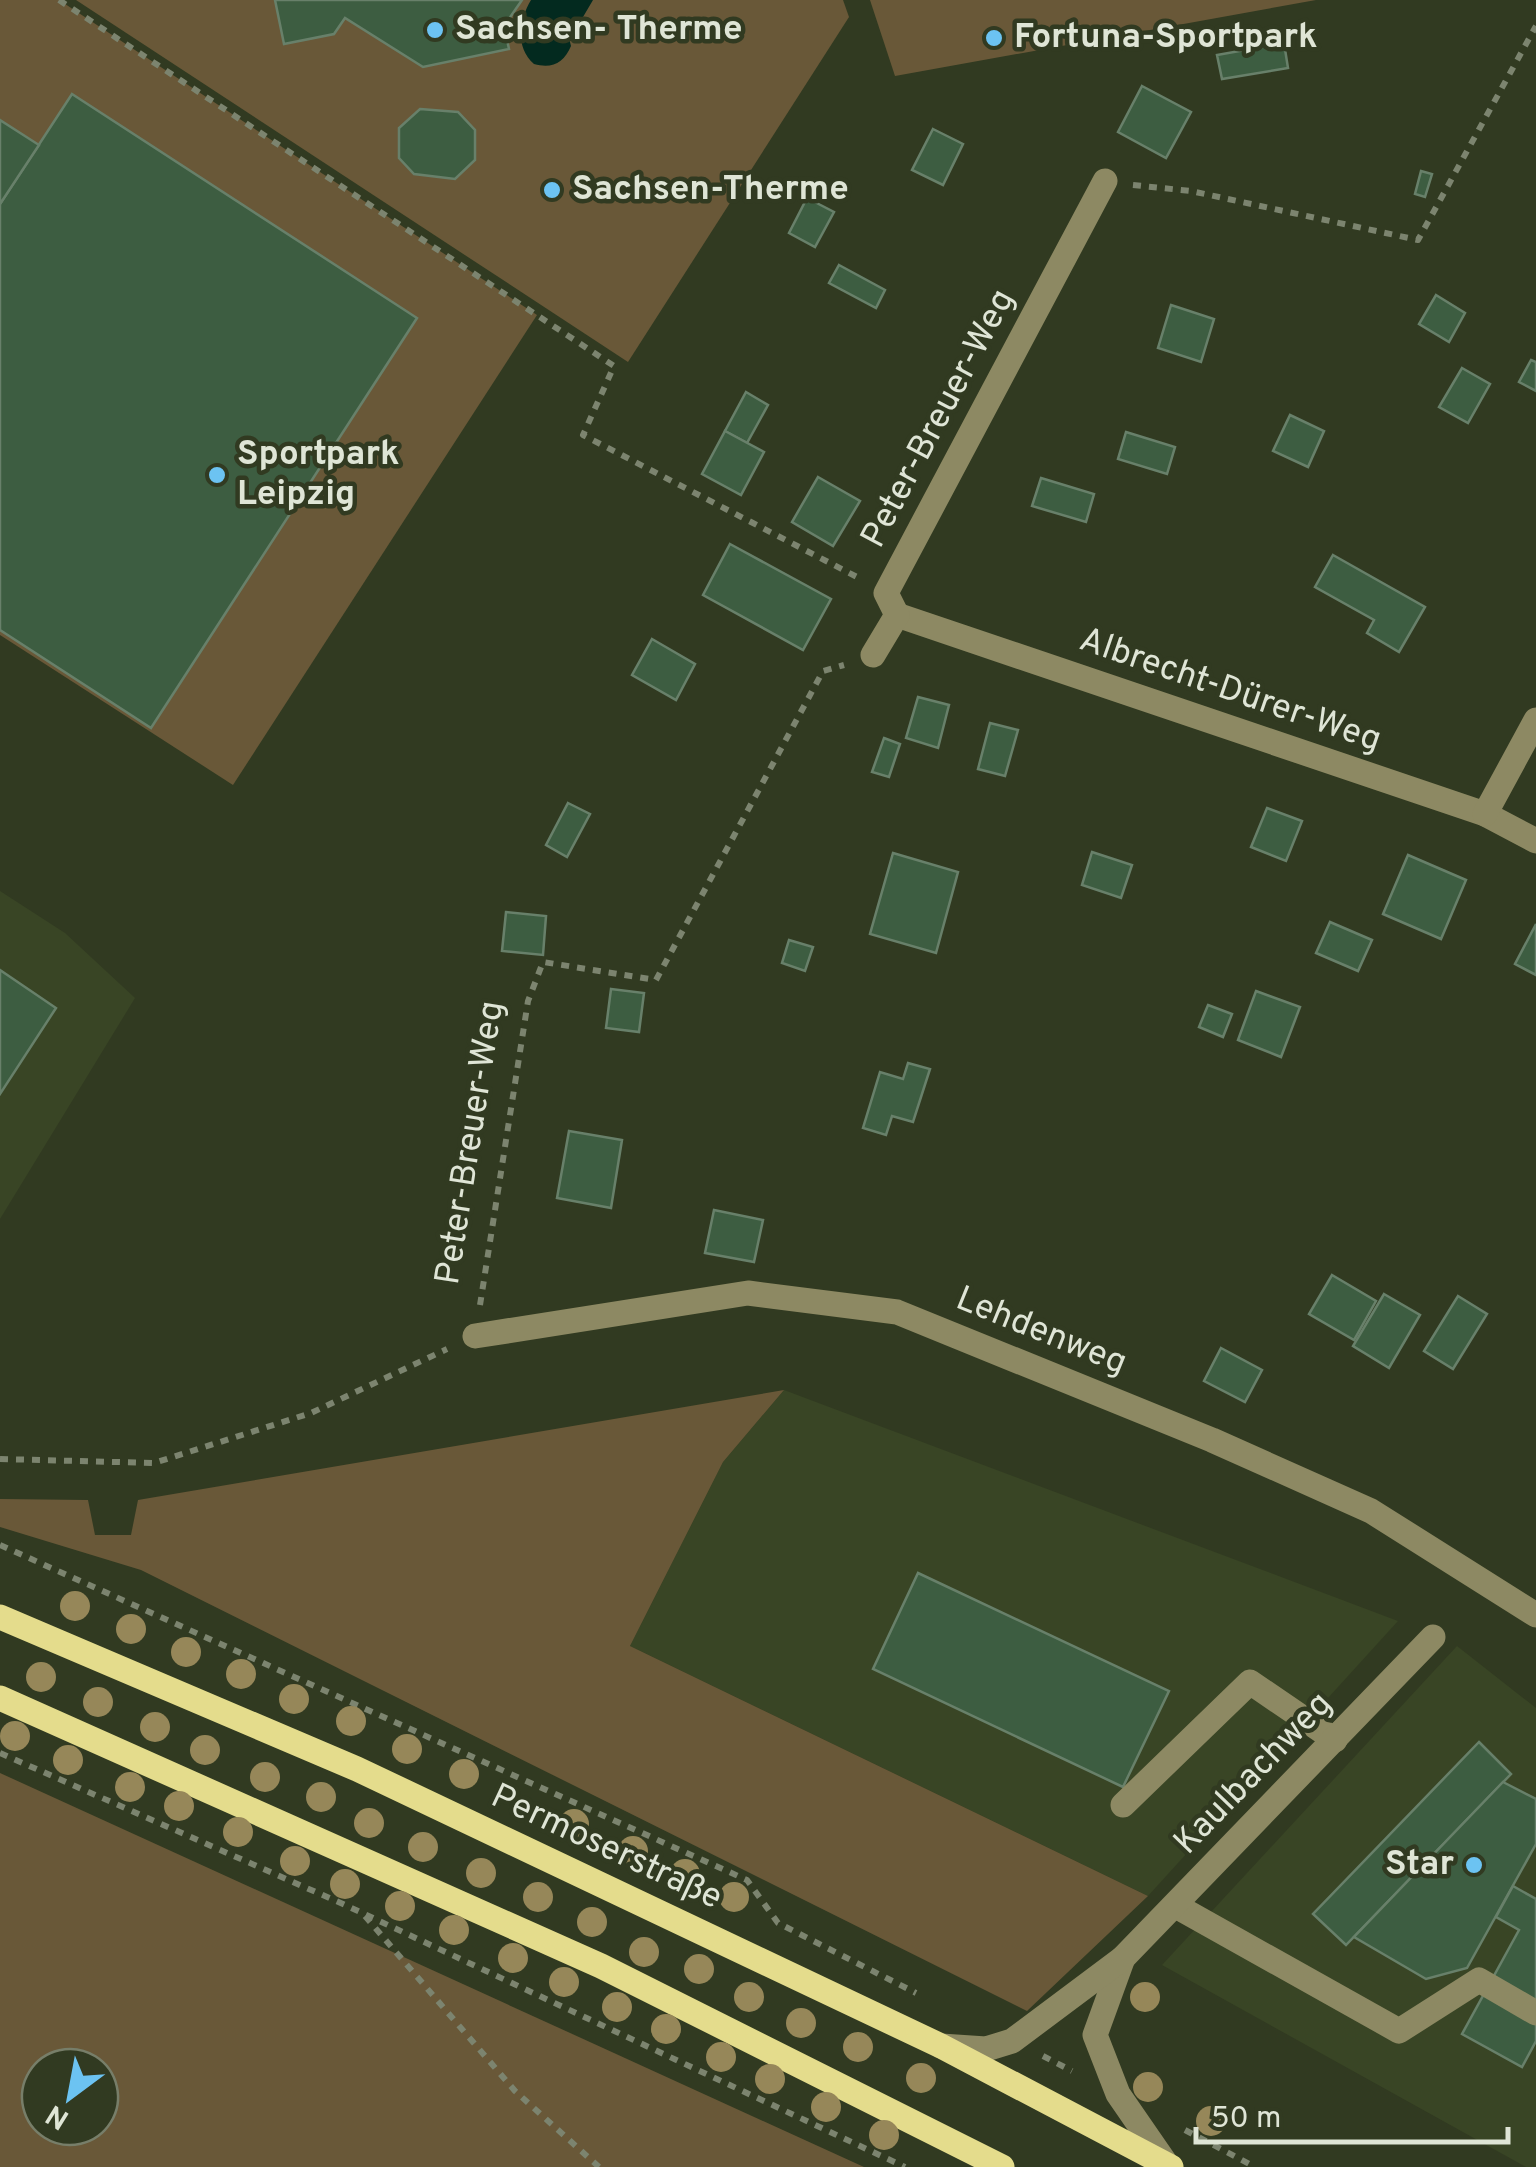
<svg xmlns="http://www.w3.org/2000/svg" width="1536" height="2167" font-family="Overpass,sans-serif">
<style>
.built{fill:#394525}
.green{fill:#695838;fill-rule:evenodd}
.water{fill:#032a1f}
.building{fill:#3d5d41;stroke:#68806a;stroke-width:2.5}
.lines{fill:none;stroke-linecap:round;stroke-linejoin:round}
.path{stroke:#7c846f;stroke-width:6;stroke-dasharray:8 8;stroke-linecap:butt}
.minor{stroke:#8d8963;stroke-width:25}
.major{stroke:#e4dc8c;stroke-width:25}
.tree{fill:#968759}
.poi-dot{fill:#6cc3f2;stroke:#313a21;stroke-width:4}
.labels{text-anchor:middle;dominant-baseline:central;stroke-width:9;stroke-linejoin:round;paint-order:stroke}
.poi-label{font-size:35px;font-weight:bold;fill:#dfe5d6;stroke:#313a21;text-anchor:start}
.street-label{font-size:35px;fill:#dfe5d6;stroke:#313a21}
</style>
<rect width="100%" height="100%" fill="#313a21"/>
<!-- built -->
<g class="built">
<polygon points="0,891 65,933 135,998 0,1219"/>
<polygon points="784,1390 1398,1621 1148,1896 630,1646 723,1462"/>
<polygon points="1457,1646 1536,1708 1536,2167 1526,2167 1162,1965"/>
</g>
<!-- green -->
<g class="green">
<polygon points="0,0 59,0 537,315 233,785 0,635"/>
<polygon points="76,0 843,0 849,17 628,362"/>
<polygon points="870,0 1316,0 895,76"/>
<polygon points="784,1390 723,1462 630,1646 1148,1896 1027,2011 141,1570 0,1527 0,1499 88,1500 95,1535 131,1535 138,1500"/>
<path d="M0 1773 864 2167H0ZM40 2067H100V2127H40Z"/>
</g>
<!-- water -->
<path class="water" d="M531 0H593L583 17 565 22 571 46C564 63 552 69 534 64 515 47 519 20 531 0Z"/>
<!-- building -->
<g class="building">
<polygon points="275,0 522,0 504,26 509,49 423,67 345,18 334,34 284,44"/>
<polygon points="1284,43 1288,68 1222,79 1217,55"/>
<polygon points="1142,86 1191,112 1166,158 1118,132"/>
<polygon points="72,94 417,318 151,728 0,630 0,204"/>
<polygon points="420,109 458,112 475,130 475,160 455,179 414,174 399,158 399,128"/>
<polygon points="0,120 39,145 0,204"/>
<polygon points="933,129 963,144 943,185 912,170"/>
<polygon points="1421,171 1432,174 1425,197 1415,194"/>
<polygon points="807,198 834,212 815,247 789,233"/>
<polygon points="839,265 885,290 876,308 829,283"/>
<polygon points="1436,295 1465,313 1449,342 1419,324"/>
<polygon points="1171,305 1214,319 1201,362 1158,348"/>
<polygon points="1531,360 1536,362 1536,391 1519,382"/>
<polygon points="1462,368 1490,384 1468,423 1439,407"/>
<polygon points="746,392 768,405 747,443 725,431"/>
<polygon points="1290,415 1324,431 1308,467 1273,451"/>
<polygon points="725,431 764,452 741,495 702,474"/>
<polygon points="1126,432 1175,447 1167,474 1118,459"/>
<polygon points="818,477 860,501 833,546 792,522"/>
<polygon points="1041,478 1094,494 1086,522 1032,506"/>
<polygon points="730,544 831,599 803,650 703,595"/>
<polygon points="1333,555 1425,607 1399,652 1367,633 1374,620 1315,587"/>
<polygon points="652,639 695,664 676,700 632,675"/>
<polygon points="918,697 949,705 938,748 906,738"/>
<polygon points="990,723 1018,730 1005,776 978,769"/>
<polygon points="884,738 900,744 889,777 872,772"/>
<polygon points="568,803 590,814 567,857 546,845"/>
<polygon points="1267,808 1302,821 1286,861 1251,847"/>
<polygon points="1092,852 1132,865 1121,898 1082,885"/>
<polygon points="893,853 958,872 936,953 870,934"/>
<polygon points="1408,855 1466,880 1441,939 1383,914"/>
<polygon points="506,912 546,916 543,955 502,951"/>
<polygon points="1330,922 1372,940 1358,971 1316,953"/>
<polygon points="1536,924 1536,975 1515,964"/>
<polygon points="789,940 813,947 805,971 782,963"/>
<polygon points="0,970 56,1008 0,1094"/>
<polygon points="611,989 644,993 639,1032 606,1028"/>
<polygon points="1256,991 1300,1007 1281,1057 1238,1040"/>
<polygon points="1208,1005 1232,1014 1223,1037 1199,1027"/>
<polygon points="908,1063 930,1069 913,1122 892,1116 886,1135 863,1128 880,1072 903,1079"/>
<polygon points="569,1131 622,1140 611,1208 557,1198"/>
<polygon points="714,1210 763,1220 754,1262 705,1253"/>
<polygon points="1332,1275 1376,1301 1354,1340 1309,1314"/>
<polygon points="1384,1294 1420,1315 1389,1368 1353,1346"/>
<polygon points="1458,1296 1487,1314 1453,1369 1424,1351"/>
<polygon points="1221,1348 1262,1370 1245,1402 1204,1381"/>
<polygon points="918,1573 1169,1691 1123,1787 873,1669"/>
<polygon points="1479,1742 1511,1774 1346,1945 1313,1914"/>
<polygon points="1503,1782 1536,1799 1536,1844 1467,1968 1426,1979 1354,1937"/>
<polygon points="1513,1886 1536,1899 1536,2041 1522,2067 1462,2034 1519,1930 1496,1917"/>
</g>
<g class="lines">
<!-- path -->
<g class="path">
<polyline points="59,0 614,366 583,435 859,578"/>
<polyline points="1133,185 1191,191 1418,240 1536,26"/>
<polyline points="480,1305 528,1001 543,962 656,980 823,671 844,665"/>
<polyline points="0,1459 154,1463 311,1413 447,1349"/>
<polyline points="0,1545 747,1880 778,1923 916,1993"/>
<polyline points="0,1753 343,1904 905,2167"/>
<polyline points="365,1916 515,2091 599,2167"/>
<polyline points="1043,2056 1072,2071"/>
<polyline points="1185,2130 1255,2167"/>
</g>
<!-- minor -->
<g class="minor">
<polyline points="897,615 1485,814 1536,841"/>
<polyline points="873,655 897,615 886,593 1105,181"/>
<polyline points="1485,814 1536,720"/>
<polyline points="475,1336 748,1293 897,1312 1212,1440 1371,1511 1536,1615"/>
<polyline points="1123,1805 1250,1682 1335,1740"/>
<polyline points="1176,1906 1399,2031 1479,1980 1536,2013"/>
<polyline points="1123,1958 1095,2035 1118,2094 1167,2165"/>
<polyline points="941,2046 986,2049 1012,2041 1123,1958 1433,1637"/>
</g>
<!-- major -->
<g class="major">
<polyline points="0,1617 357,1769 941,2046 1171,2167"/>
<polyline points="0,1698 601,1966 1002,2167"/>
</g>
</g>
<!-- trees -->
<g class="tree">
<circle cx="75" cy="1606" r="15"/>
<circle cx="131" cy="1629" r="15"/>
<circle cx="186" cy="1652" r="15"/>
<circle cx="241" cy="1674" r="15"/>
<circle cx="41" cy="1677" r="15"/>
<circle cx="294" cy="1699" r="15"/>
<circle cx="98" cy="1702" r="15"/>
<circle cx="351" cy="1721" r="15"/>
<circle cx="155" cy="1727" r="15"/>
<circle cx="15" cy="1736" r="15"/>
<circle cx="407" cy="1749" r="15"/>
<circle cx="205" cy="1750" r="15"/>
<circle cx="68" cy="1760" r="15"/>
<circle cx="464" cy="1774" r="15"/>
<circle cx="265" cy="1777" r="15"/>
<circle cx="130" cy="1787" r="15"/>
<circle cx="321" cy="1797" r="15"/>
<circle cx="179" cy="1806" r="15"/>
<circle cx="369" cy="1823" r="15"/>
<circle cx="574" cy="1824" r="15"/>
<circle cx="238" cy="1832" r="15"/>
<circle cx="423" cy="1847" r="15"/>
<circle cx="633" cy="1851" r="15"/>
<circle cx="295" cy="1861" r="15"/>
<circle cx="481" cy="1873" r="15"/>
<circle cx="685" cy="1874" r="15"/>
<circle cx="345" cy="1884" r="15"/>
<circle cx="538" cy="1897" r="15"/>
<circle cx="734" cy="1897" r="15"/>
<circle cx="400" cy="1906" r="15"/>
<circle cx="592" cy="1922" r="15"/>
<circle cx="454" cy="1930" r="15"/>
<circle cx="644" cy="1952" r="15"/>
<circle cx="513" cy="1958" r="15"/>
<circle cx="699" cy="1969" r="15"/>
<circle cx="564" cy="1982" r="15"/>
<circle cx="749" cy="1997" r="15"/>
<circle cx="1145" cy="1997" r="15"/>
<circle cx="617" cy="2007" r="15"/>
<circle cx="801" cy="2023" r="15"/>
<circle cx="666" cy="2029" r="15"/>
<circle cx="858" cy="2047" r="15"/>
<circle cx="721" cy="2057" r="15"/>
<circle cx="921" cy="2078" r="15"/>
<circle cx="770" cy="2079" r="15"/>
<circle cx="1148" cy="2087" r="15"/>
<circle cx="826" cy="2107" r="15"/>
<circle cx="1211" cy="2121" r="15"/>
<circle cx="884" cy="2135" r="15"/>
</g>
<!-- markers -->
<g class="poi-dot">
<circle cx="435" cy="30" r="10"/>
<circle cx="994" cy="38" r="10"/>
<circle cx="552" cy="190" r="10"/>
<circle cx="217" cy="475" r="10"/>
<circle cx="1474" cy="1865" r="10"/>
</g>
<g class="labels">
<!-- poi labels -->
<g class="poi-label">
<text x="455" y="30">Sachsen- Therme</text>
<text x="1014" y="38">Fortuna-Sportpark</text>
<text x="572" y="190">Sachsen-Therme</text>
<text x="237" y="455">Sportpark<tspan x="237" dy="40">Leipzig</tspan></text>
<text x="1454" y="1865" text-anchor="end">Star</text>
</g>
<!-- street labels -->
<g class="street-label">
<text transform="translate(939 419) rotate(-62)">Peter-Breuer-Weg</text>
<text transform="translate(1230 691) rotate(19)">Albrecht-Dürer-Weg</text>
<text transform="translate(471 1143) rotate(-81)">Peter-Breuer-Weg</text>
<text transform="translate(1041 1332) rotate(22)">Lehdenweg</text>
<text transform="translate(1254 1774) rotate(-46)">Kaulbachweg</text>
<text transform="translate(606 1848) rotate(25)">Permoserstraße</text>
</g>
</g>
<!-- north arrow -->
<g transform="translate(70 2097) rotate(212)"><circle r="48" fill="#313a21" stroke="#777e69" stroke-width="2.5"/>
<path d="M0-8L18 38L0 25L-18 38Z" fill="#6cc3f2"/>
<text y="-15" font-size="28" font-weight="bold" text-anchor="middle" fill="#dfe5d6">N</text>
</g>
<!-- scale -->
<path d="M1196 2127v15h312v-15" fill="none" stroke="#dfe5d6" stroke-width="5"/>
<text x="1211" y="2127" font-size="30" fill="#dfe5d6" stroke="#313a21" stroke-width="8" paint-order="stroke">50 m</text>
</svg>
